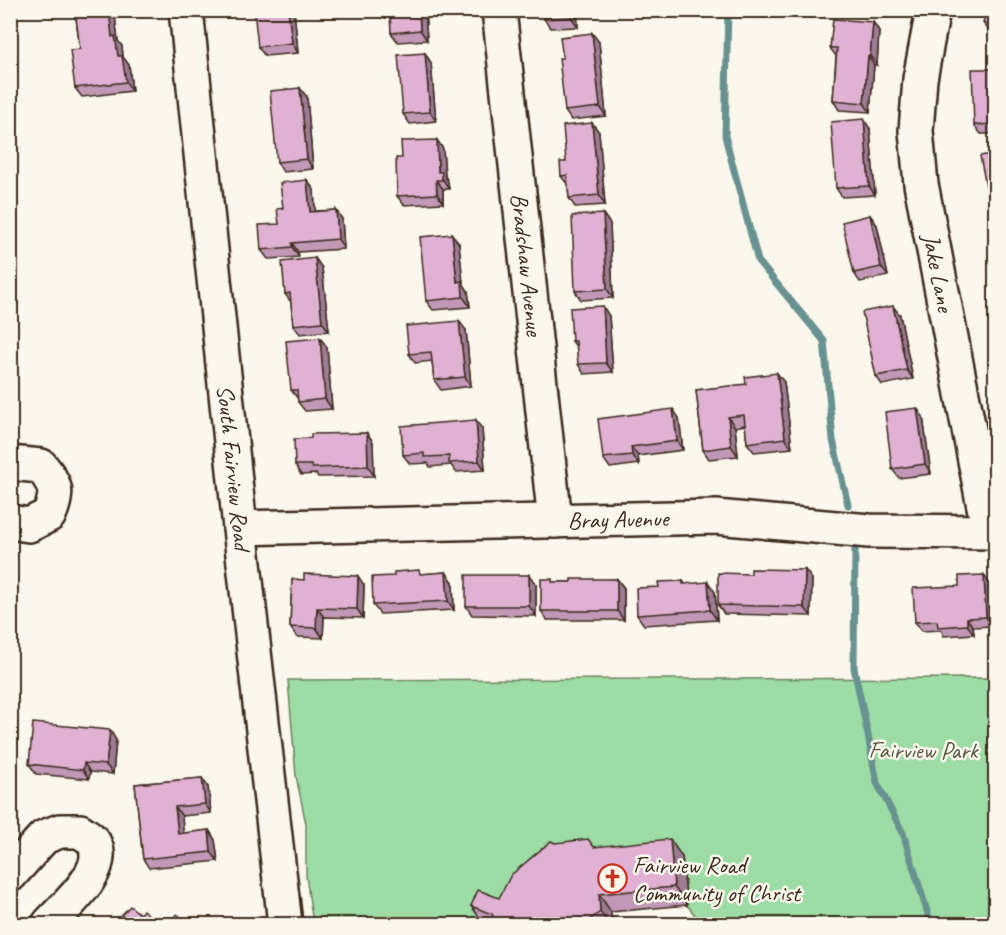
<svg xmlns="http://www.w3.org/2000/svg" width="1006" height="935" font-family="Caveat,sans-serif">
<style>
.green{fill:#9ddca4;stroke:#6c8361;stroke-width:1.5}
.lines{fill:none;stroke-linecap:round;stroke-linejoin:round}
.stream{stroke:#679291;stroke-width:7}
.minor-casing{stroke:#3b2a1e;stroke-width:38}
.minor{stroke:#fbf7ec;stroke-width:33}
.wall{fill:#c198b5;stroke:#3b2a1e;stroke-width:1.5}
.shaded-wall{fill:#9d7c94;stroke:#3b2a1e;stroke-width:1.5}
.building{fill:#e0b1d3;stroke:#3b2a1e;stroke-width:1.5}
.labels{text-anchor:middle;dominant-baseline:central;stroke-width:5;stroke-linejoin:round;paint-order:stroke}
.street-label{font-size:24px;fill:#3b2a1e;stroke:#fbf7ec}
.park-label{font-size:24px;fill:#545640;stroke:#fbf7ec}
.poi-label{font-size:24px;fill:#3b2a1e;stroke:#fbf7ec;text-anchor:start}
</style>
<rect width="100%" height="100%" fill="#fbf7ec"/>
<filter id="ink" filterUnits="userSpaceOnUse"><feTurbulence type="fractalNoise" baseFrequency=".0167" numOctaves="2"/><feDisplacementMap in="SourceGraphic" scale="12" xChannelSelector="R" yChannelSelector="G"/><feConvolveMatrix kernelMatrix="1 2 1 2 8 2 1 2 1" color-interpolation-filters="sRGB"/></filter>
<g filter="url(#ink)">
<!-- green -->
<polygon class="green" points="995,678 995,924 702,924 687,905 682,858 486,924 313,924 306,876 306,824 296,776 288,680"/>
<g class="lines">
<!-- stream -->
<g class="stream">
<polyline points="728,10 725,136 758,261 824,341 833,440 848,505"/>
<polyline points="855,547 854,668 867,730 877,783 903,833 931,924"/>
</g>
<defs>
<g id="minor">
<path id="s1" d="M186 10 240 528 285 924"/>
<path id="s2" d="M499 10 555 521"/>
<path id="s3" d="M933 10 920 79 916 131 921 184 989 532"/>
<path d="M10 463 41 466C56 485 59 492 49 515L29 525 10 522"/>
<path id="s4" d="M240 528 716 517 869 531 996 532"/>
<path d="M10 875 44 837 60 831H80C84 834 92 838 94 843 109 870 65 906 49 924"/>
</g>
</defs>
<!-- minor casing -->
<use href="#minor" class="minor-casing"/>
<!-- minor -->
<use href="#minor" class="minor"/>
</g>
<!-- wall -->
<g class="wall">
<polygon points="75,10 112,10 115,16 118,41 122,46 123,57 129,65 132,91 82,97 75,88 80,49"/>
<polygon points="294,10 298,53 265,56 258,47"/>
<polygon points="390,10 425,10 427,40 398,42 391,33"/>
<polygon points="577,10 578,27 551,28 544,19"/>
<polygon points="996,10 996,34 990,32 983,23"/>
<polygon points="873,22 879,31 877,65 874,65 870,112 839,110 833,100 836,56 830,48"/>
<polygon points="592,33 599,42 606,116 571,120 565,111 563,58"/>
<polygon points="425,53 431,63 436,121 410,124 403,114"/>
<polygon points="996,69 996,134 981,134 974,125"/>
<polygon points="307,97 313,169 283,172 277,162"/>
<polygon points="592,123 599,132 605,205 575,207 569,198 568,185 561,176 566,162"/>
<polygon points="870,129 875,195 842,197 836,188"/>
<polygon points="437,140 443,149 445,176 448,182 449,189 443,189 443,203 404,205 397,196 402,158"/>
<polygon points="996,153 996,215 990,207"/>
<polygon points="307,180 314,190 315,211 336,210 342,219 344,249 298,252 299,257 268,259 261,250 279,224 283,208"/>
<polygon points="603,214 610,224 613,298 581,300 575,291"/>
<polygon points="870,215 877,225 888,276 860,282 854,273"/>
<polygon points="459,244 463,283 468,291 470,307 433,310 426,301"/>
<polygon points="315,258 322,268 329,331 300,334 293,325 291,302 285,294"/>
<polygon points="900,315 913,379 882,385 876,376"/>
<polygon points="609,316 613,372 584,374 578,364 577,348 572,341"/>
<polygon points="466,330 471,386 441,390 434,380 432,361 415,363 409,354"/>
<polygon points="320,338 327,347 332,409 305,411 298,402 298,399 291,390"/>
<polygon points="784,382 792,448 754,452 747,443 745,425 735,427 738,456 709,459 703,450 696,390"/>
<polygon points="923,417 931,474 899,478 892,469"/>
<polygon points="679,418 683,450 638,456 639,464 610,468 603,458"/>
<polygon points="482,429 485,470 456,472 451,465 430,467 428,463 410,464 403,455"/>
<polygon points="367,433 373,442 374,476 318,477 316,474 301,475 295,465 311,438"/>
<polygon points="805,570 812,579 811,616 724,614 718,605 751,574"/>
<polygon points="446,572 453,582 454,610 380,614 373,605 422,574"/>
<polygon points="529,575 536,584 536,616 472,615 466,606"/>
<polygon points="292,579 364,585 363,618 324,617 323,638 297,637 290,627"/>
<polygon points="617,579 624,588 624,620 547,620 541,611 554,582 571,582"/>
<polygon points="683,581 685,584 715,592 717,620 644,625 637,615 659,587"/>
<polygon points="990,584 992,626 973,627 974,634 944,636 941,630 922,631 915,622"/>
<polygon points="116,740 113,774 90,772 89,779 36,774 29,764"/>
<polygon points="202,778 208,787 211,813 182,816 183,833 209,830 215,840 218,861 149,868 143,859 135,784"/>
<polygon points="555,843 682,857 687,905 611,912 612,924 484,924 471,906 499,898"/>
</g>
<!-- shaded-wall -->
<g class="shaded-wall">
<polygon points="109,10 112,10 115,16 118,41 122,46 123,57 129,65 132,91 126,82 118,56 112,37"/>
<polygon points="288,10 294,10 298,53 292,43"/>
<polygon points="419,10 425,10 427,40 420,30"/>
<polygon points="571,10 577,10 578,27 571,17"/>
<polygon points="873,22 879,31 877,65 870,56"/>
<polygon points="592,33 599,42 606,116 600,107"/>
<polygon points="425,53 431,63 436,121 430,112"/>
<polygon points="868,56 874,65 870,112 864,103"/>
<polygon points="300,88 307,97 313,169 307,159"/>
<polygon points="864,119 870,129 875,195 869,186"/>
<polygon points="592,123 599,132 605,205 599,195"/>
<polygon points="437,140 443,149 445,176 448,182 449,189 438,172"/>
<polygon points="307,180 314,190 316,221 310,212"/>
<polygon points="436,180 443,189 443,203 437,194"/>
<polygon points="336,210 342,219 344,249 338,239"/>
<polygon points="603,214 610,224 613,298 607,289"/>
<polygon points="870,215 877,225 888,276 881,267"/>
<polygon points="452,234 459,244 463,283 468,291 470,307 463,297 457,282"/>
<polygon points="292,243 298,252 299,257 292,247"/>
<polygon points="315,258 322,268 329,331 322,322"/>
<polygon points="603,306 609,316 613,372 606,363"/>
<polygon points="893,306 900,315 913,379 907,370"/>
<polygon points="459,321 466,330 471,386 465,377"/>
<polygon points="320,338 327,347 332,409 325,399"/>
<polygon points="777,373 784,382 792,448 785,438"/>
<polygon points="917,408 923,417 931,474 925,464"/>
<polygon points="673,409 679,418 683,450 677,441"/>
<polygon points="728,417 735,427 738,456 731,446"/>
<polygon points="476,420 482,429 485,470 479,461"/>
<polygon points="367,433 373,442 374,476 368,466"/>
<polygon points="631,447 638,456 639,464 632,455"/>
<polygon points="805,570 812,579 811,616 804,607"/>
<polygon points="446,572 453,582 454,610 448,601"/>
<polygon points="529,575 536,584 536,616 529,606"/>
<polygon points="984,575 990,584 992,626 986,617"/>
<polygon points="358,576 364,585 363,618 357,609"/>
<polygon points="617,579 624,588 624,620 617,611"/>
<polygon points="708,582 715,592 717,620 710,610"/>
<polygon points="317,608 324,617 323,638 316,628"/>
<polygon points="967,618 973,627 974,634 967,625"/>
<polygon points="110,730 116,740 113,774 106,765"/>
<polygon points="84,763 90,772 89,779 83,770"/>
<polygon points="202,778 208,787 211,813 205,804"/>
<polygon points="175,807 182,816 184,843 178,834"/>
<polygon points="209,830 215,840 218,861 211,852"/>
<polygon points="670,839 682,857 687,905 674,887"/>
<polygon points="599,894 611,912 612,924 609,924 600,912"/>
</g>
<!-- building -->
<g class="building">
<polygon points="75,10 109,10 112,37 115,36 118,56 122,56 126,82 75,88 70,50 80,49"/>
<polygon points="254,10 288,10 292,43 258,47"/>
<polygon points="390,10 419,10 420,30 391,33"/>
<polygon points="544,10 571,10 571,17 544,19"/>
<polygon points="986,10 996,10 996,26 983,23"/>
<polygon points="833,19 873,22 870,56 868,56 864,103 833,100 837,48 830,48"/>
<polygon points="592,33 600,107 565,111 559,58 563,58 560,37"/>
<polygon points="425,53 430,112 403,114 398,55"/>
<polygon points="972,69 996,69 996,124 974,125"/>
<polygon points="300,88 307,159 277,162 270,91"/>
<polygon points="864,119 869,186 836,188 831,122"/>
<polygon points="592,123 599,195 569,198 567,175 561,176 560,162 566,162 563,126"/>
<polygon points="437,140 438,172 442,172 442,180 436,180 437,194 397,196 396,158 402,158 401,141"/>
<polygon points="996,153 996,206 990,207 980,156"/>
<polygon points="307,180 310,212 336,210 338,239 292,243 292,247 261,250 259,225 279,224 277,209 283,208 280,183"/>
<polygon points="603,214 607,289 575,291 572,216"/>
<polygon points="870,215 881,267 854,273 842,222"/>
<polygon points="452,234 457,282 462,281 463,297 426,301 420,237"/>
<polygon points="315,258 322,322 293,325 290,293 285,294 282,262"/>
<polygon points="603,306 606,363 578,364 576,341 572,341 570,308"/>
<polygon points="893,306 907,370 876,376 862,312"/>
<polygon points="459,321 465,377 434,380 431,352 409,354 406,326"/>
<polygon points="320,338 325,399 298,402 297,390 291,390 286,341"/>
<polygon points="777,373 785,438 747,443 744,415 728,417 731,446 703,450 696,390 746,384 745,377"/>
<polygon points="917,408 925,464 892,469 885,412"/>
<polygon points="673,409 677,441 631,447 632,455 603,458 598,419"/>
<polygon points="476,420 479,461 449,463 449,456 424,457 424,453 403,455 401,426"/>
<polygon points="367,433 368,466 312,468 311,465 295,465 294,439 311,438 311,434"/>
<polygon points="751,569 805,570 804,607 718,605 718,573 751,574"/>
<polygon points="419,570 420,574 446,572 448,601 373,605 372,577 394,576 394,572"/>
<polygon points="304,574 358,576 357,609 317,608 316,628 290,627 292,579 304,580"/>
<rect x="466" y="575" width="63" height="31"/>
<polygon points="984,575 986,617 967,618 967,625 938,627 937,621 915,622 913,588 959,586 959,576"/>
<polygon points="541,579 552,579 552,582 571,582 571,579 617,579 617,611 541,611"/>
<polygon points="683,581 683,584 708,582 710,610 637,615 636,588 659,587 658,582"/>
<polygon points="33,723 110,730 106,765 84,763 83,770 29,764"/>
<polygon points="202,778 205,804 175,807 178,834 209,830 211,852 143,859 135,784"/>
<polygon points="588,839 594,847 670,839 674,887 599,894 600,912 584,924 496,924 497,922 492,914 471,906 478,890 499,898 511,875 551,841 555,843"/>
<polygon points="130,906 140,914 143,910 159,924 113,924"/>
<polygon points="177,914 189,924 169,924"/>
</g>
</g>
<!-- icons -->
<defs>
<symbol id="church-ring" viewBox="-11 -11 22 22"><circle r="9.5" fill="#fbf7ec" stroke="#c8321e" stroke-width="1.5"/><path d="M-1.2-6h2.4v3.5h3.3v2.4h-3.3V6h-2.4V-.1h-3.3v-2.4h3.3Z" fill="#c8321e"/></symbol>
</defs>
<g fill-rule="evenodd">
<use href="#church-ring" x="596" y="862" width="33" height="33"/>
</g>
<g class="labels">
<!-- street labels -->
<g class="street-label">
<text stroke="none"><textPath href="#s2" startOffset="256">Bradshaw Avenue</textPath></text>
<text stroke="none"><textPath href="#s3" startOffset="266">Jake Lane</textPath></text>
<text stroke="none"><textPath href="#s1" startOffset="460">South Fairview Road</textPath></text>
<text stroke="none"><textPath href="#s4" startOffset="378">Bray Avenue</textPath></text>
</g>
<!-- park labels -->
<g class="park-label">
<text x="923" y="750">Fairview Park</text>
</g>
<!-- poi labels -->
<g class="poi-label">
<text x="633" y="865">Fairview Road<tspan x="633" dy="28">Community of Christ</tspan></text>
</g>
</g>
<!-- margin -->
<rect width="1006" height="935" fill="none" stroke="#fbf7ec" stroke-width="36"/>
<rect x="18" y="18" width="970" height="899" fill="none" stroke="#3b2a1e" stroke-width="2" filter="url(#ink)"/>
</svg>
